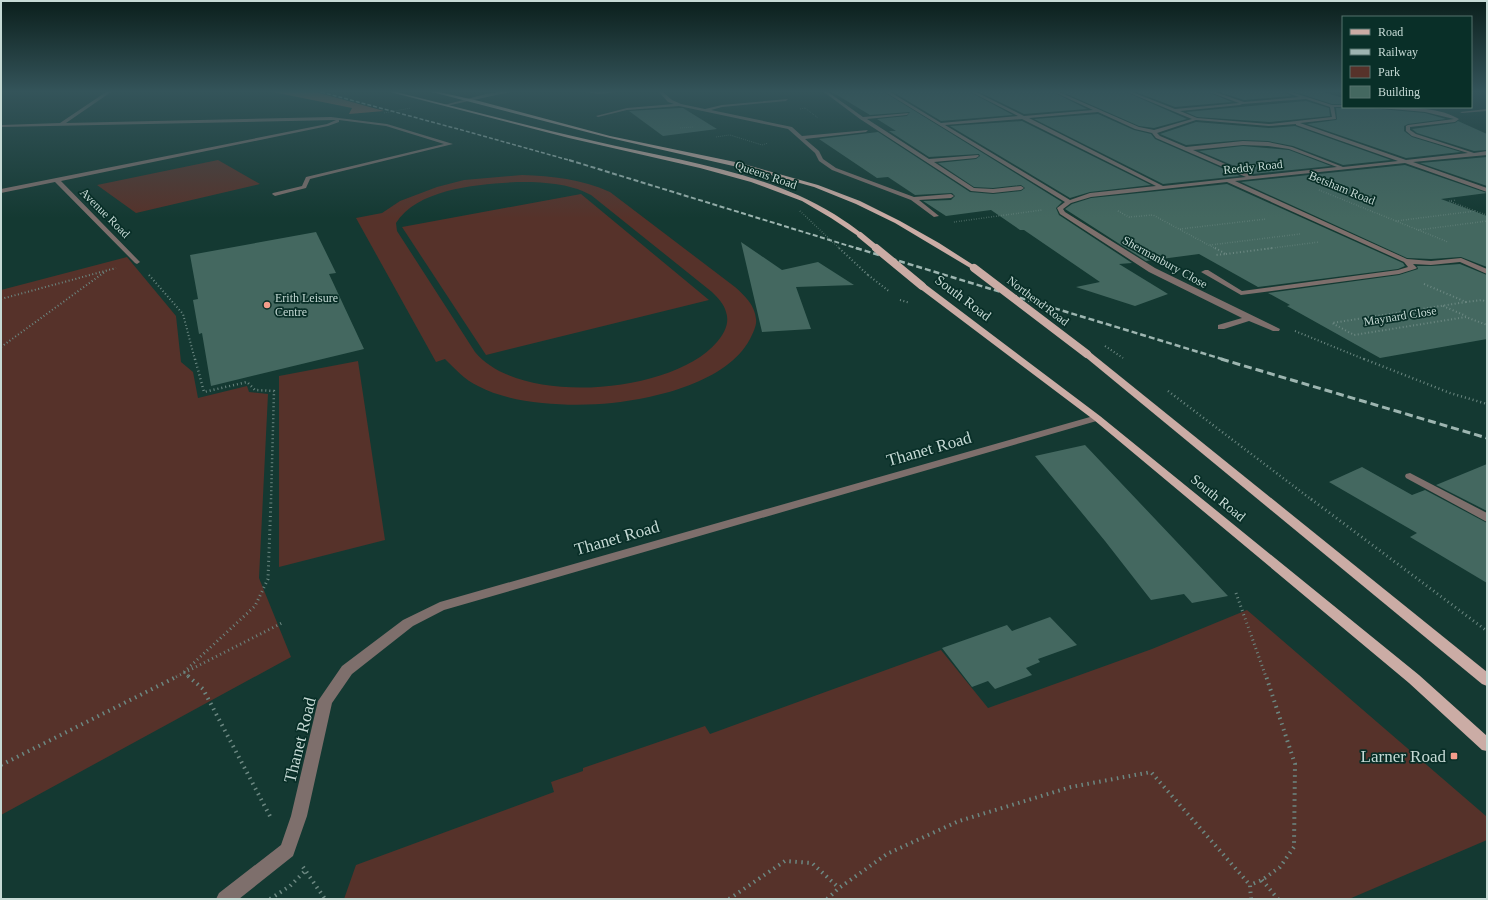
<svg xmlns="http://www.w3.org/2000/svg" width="1488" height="900" font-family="'Times New Roman',serif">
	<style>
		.green { fill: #56322a; fill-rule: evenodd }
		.forest { fill: #99584a }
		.building { fill: #446860 }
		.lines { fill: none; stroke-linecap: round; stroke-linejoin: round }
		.path-far5 { stroke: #6c8882; stroke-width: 1; stroke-dasharray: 0.5 1.5; stroke-linecap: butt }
		.path-far4 { stroke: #6c8882; stroke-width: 1.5; stroke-dasharray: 0.5 2; stroke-linecap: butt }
		.path-far3 { stroke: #6c8882; stroke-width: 2; stroke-dasharray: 1 2.5; stroke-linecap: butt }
		.path-far2 { stroke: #6c8882; stroke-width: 2.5; stroke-dasharray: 1 3; stroke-linecap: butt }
		.path-far1 { stroke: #6c8882; stroke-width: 3; stroke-dasharray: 1 3.5; stroke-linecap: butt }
		.path { stroke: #6c8882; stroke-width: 4; stroke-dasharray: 1.5 4.5; stroke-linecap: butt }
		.minor { fill: #7e6f6c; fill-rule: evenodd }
		.major { fill: #cbaca5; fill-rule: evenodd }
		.rail-far3 { stroke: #9db5b0; stroke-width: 1.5; stroke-dasharray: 4 2; stroke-linecap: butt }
		.rail-far2 { stroke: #9db5b0; stroke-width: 2; stroke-dasharray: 5 2.5; stroke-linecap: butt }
		.rail-far1 { stroke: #9db5b0; stroke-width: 2.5; stroke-dasharray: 6 3; stroke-linecap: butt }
		.rail { stroke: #9db5b0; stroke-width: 3; stroke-dasharray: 8 4; stroke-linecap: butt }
		.path-bridge-far2 { stroke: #6c8882; stroke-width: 1; stroke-dasharray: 0.5 1.5; stroke-linecap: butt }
		.path-bridge-far1 { stroke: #6c8882; stroke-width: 1.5; stroke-dasharray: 0.5 2; stroke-linecap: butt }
		.path-bridge { stroke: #6c8882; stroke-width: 2; stroke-dasharray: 1 2.5; stroke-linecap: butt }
		.major-bridge-far1 { stroke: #cbaca5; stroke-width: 6 }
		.major-bridge { stroke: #cbaca5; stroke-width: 8 }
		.poi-dot { fill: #f49d8b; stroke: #092f28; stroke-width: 1.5 }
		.labels { text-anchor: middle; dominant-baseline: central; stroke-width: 3.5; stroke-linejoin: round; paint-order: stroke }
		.far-street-label { font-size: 12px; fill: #c6dad5; stroke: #092f28 }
		.far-poi-label { font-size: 12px; fill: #c6dad5; stroke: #092f28; text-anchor: start }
		.street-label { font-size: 14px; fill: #c6dad5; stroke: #092f28 }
		.near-street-label { font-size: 17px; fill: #c6dad5; stroke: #092f28 }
		.near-poi-label { font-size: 17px; fill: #c6dad5; stroke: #092f28; text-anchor: end }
	</style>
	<rect width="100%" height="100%" fill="#143932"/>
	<g class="green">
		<path d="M218 160 260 184 136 213 97 185Z"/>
		<path d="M522 175C553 176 581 179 610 192L735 287C744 295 755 305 756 319 757 325 753 333 750 339 727 382 657 398 612 403 573 407 513 405 478 386 465 380 455 369 445 359L436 362 356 218 382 213 400 201 437 187 464 180ZM517 182C542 182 569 183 591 195L712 292C718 298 724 304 726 312 730 323 724 334 717 342 673 394 520 407 475 352L397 231 396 223C418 188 479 184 517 182Z"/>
		<path d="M581 194 709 300 486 355 402 227Z"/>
		<path d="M127 257 176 316 181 362 193 372 198 398 247 386 249 392 268 394 259 578 291 657 1 815V290Z"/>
		<path d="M358 361 385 540 279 567V376Z"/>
		<path d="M1247 610 1486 816 1487 840 1349 899H344L356 865 554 792 551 782 583 771V768L705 726 710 734 941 650 988 708 1152 649Z"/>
	</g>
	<path class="forest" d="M273 92H316L384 111 349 114 352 108Z"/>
	<g class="building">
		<path d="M832 92H884L1062 202 1056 208 1059 215 1132 263 1119 264 1168 294 1135 306 1076 287 1100 282 1024 230H1020L991 210 946 216 923 201 951 200 955 196 952 193 915 195 888 177 877 178 819 139 878 132 970 192 993 194 1021 191 1025 188 1021 185 993 188 974 187 938 163 976 159 980 156 979 154 929 157 889 131H896L877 119 907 116 910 112 870 115Z"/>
		<path d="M893 92H970L1013 115 941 121Z"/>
		<path d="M979 92H1053L1087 109 1024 114Z"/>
		<path d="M1062 92H1126L1187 119 1154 128 1139 126Z"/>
		<path d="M1136 92H1208L1232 102 1175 107Z"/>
		<path d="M1219 92H1284L1292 96 1244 100Z"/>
		<path d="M1295 92H1324L1343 98V104H1332Z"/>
		<path d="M1306 101 1329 108 1330 116 1269 122 1197 117 1186 112Z"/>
		<path d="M1345 107H1368L1369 108 1425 113 1446 119 1408 124 1404 126V131L1412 137 1461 152 1406 158 1307 124 1336 120 1337 119 1336 108H1344Z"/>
		<path d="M679 108H683L717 129 663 136 629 111Z"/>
		<path d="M1098 114 1134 130 1151 134 1155 139 1240 176 1163 184 1034 119Z"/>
		<path d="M1022 121 1151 185 1090 192 1070 198 950 126Z"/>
		<path d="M1458 121 1487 134V150L1474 151 1417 133 1412 129 1455 123Z"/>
		<path d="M1196 122 1269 128 1295 126 1391 160 1343 165 1293 146 1268 141 1243 140 1186 145 1160 134Z"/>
		<path d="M1243 146 1289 150 1331 166 1253 174 1199 151Z"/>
		<path d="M1487 157V186L1420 163Z"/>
		<path d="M1405 165 1487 193 1441 199 1487 216V267L1461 257 1431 259 1407 258 1241 182Z"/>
		<path d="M1227 184 1403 263 1405 266 1398 269 1258 287 1199 254 1146 261 1065 209 1072 204 1091 198Z"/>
		<path d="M316 232 336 273 329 274 364 349 211 386 202 333 199 334 193 300 198 299 190 255Z"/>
		<path d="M741 242 782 270 818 262 854 285 796 287 811 329 762 332Z"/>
		<path d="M1460 264 1487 275V339L1380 358 1287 306 1290 305 1268 293 1399 275 1418 269 1417 266H1431Z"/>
		<path d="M1085 445 1228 596 1192 603 1184 594 1151 600 1105 541 1035 456Z"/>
		<path d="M1487 464V511L1436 485Z"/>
		<path d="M1362 467 1412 495 1425 490 1487 523V583L1410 537 1417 533 1329 482Z"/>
		<path d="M1050 617 1077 645 1038 659 1040 662 1026 668 1032 675 995 689 988 681 972 687 942 648 1007 625 1012 631Z"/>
	</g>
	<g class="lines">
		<g class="path-far5">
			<path d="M800 109 805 108 818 118"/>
			<path d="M680 128 694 127"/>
			<path d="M730 135 762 145 768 143"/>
			<path d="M716 137 729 135"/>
		</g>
		<g class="path-far4">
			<path d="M1319 190 1448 242"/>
			<path d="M1118 211 1129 217 1153 215 1216 249"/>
			<path d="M1475 211 1487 215"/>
			<path d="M1396 221 1475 211 1449 201 1456 200"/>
			<path d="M954 222 1042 210"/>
			<path d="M1180 229 1266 219"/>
			<path d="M1418 230 1487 221"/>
			<path d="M1210 245 1300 234"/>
			<path d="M1265 249 1319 242"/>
		</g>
		<g class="path-far3">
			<path d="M1215 248 1226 254 1216 255"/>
			<path d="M1226 254 1273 248"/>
			<path d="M149 275 183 314 195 360"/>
			<path d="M868 275 890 292"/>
			<path d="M1424 284 1466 302 1482 300 1487 302"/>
			<path d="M1 299 116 268"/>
			<path d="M900 300 910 303"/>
			<path d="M1466 302 1332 323 1354 335 1466 317 1487 325"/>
			<path d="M1443 306 1466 316"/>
			<path d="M1295 331 1366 360"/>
			<path d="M1 347 106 271"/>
		</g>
		<g class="path-far2">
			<path d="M195 359 204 392 247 382 255 390 274 391 271 500"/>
			<path d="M1364 359 1450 393 1487 404"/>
			<path d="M1168 391 1312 500"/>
		</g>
		<g class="path-far1">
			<path d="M1311 499 1487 631"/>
			<path d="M1236 593 1266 677"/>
			<path d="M184 672 255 606 268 579 271 499"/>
			<path d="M184 672 189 677"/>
			<path d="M176 677 284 622"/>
		</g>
		<g class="path">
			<path d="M188 676 203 689 272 820"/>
			<path d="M1 765 178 676"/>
			<path d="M303 867 325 899"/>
			<path d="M1262 880 1278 899"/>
			<path d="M270 899 290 886 306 870"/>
			<path d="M729 899 785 861 812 863 839 888"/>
			<path d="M827 899 839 888 887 854 959 821 1071 787 1151 772 1250 885"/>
			<path d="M1251 899 1250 885 1262 880 1280 867 1294 847 1295 764 1266 676"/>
		</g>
		<g class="minor">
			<path d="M106 92H111L66 123 331 117 387 124 453 144 310 179 306 188 275 196 272 194 273 193 302 186 306 177 444 144 386 126 339 120V122L328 126 61 181 139 261 140 262 137 264 135 263 55 182 1 193V189L327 124 336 120 1 127V125L60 123Z"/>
			<path d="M500 92H510L446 106 444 105 486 94Z"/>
			<path d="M586 92H615L599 94Z"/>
			<path d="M659 92H663L672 100 681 104 705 109 722 105 788 99 786 101 722 107 711 110 792 127 802 136 868 130 866 132 805 139 819 151 823 159 836 168 914 197 951 194 954 196 951 198 919 200 939 216 934 217 911 200 832 170 819 161 815 153 788 129 679 106 627 110 598 117 596 116 627 108 674 104 668 102Z"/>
			<path d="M824 92H828L863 117 909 113 907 115 867 119 929 159 978 155 979 156 976 158 934 162 974 188 993 189 1021 186 1024 188 1021 190 993 193 971 191 860 119Z"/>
			<path d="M885 92H890L941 123 1018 116 971 92H976L1024 116 1093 110 1054 92H1059L1139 127 1154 130 1192 119 1127 92H1132L1175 109 1239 103 1209 92H1215L1244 102 1299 97 1285 92H1291L1332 105H1343L1344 107H1334L1336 119 1300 123 1406 160 1468 153 1412 136 1406 131V126L1408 125 1454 119 1425 112 1369 107C1394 107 1437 105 1459 119L1455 122 1410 127V130L1416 134 1474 153 1487 151V155L1413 162 1487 188V192L1405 163 1235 181 1407 259 1431 261 1461 258 1487 269V274L1460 262 1431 265 1413 264 1417 268 1415 269 1399 274 1241 295 1201 272 1205 270H1208L1242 291 1398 270 1408 267 1404 262 1227 182 1091 197 1071 203 1063 209 1065 212 1155 268 1280 329 1279 331H1273L1249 321 1224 329H1218V325L1242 318 1149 272 1060 214 1057 208 1065 202ZM1306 99 1330 107 1332 117 1269 124 1197 118 1180 111 1240 105 1242 104ZM1098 112 1135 129 1152 133 1156 138 1246 177 1163 186 1029 118ZM1022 119 1156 186 1090 193 1070 200 945 125ZM1196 120 1269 126 1296 124V125L1398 161 1343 167 1292 147 1268 142 1243 141 1186 147 1160 136 1157 133ZM1243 145 1268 146 1289 149 1337 167 1253 176 1193 150Z"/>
			<path d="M1487 109V111L1462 113 1460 112Z"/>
			<path d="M1097 415 1102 418 1100 420 444 610 413 626 352 674 332 703 307 816 293 856 239 899H216L219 893 281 845 291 816 318 701 342 666 403 620 440 602Z"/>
			<path d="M1410 473 1487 513V522L1406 478 1405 476 1406 474Z"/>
		</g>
		<g class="major">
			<path d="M390 92H396C462 108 528 126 594 141 674 160 762 170 834 214 843 220 855 227 863 235L858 236 831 218 802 201 751 182 700 168 569 138Z"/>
			<path d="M432 92H439L479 101 610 136 740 163 818 185 860 201 900 221 939 243 978 268 976 269H972L895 223 856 204 814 187 764 173 610 138Z"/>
			<path d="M919 284H925L1100 416 1419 675 1487 736V751L1482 750 1409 683 1094 420 919 288Z"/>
			<path d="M1087 351 1090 352 1487 672V686L1482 684 1084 356 1083 354Z"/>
		</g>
		<path class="rail-far3" d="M321 92 469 132 572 161"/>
		<path class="rail-far2" d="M569 160 859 249"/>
		<path class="rail-far1" d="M856 248 1225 360"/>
		<path class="rail" d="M1221 359 1487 438"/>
		<path class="path-bridge-far2" d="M384 113 411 108"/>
		<path class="path-bridge-far1" d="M800 211 840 249"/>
		<g class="path-bridge">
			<path d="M839 248 868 275"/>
			<path d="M1105 346 1123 358"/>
		</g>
		<path class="major-bridge-far1" d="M860 235 877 249"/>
		<g class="major-bridge">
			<path d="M876 248 922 286"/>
			<path d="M974 268 1087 354"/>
		</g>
	</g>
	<linearGradient id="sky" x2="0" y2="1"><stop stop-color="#0b1f1c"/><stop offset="0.42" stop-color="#34545a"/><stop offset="1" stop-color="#34545a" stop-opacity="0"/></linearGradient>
	<rect width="1488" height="218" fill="url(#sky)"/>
	<g class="poi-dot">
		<circle cx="267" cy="305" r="4"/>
		<rect x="1450" y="752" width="8" height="8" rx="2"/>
	</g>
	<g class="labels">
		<g class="far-street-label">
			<text transform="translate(1253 167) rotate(-6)">Reddy Road</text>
			<text transform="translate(766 175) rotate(19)">Queens Road</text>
			<text transform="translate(1342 188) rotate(22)">Betsham Road</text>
			<text transform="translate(105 213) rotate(45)">Avenue Road</text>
			<text transform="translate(1165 262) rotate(29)">Shermanbury Close</text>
			<text transform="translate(1038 301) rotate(37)">Northend Road</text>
			<text transform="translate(1400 316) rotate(-9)">Maynard Close</text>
		</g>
		<g class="far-poi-label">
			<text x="275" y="298">Erith Leisure<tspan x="275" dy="14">Centre</tspan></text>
		</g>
		<g class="street-label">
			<text transform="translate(963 298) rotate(37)">South Road</text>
			<text transform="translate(1218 498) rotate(39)">South Road</text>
		</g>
		<g class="near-street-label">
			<text transform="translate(929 449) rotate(-16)">Thanet Road</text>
			<text transform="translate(617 538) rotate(-16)">Thanet Road</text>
			<text transform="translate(300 740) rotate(-76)">Thanet Road</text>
		</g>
		<g class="near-poi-label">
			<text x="1446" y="756">Larner Road</text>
		</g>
	</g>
	<rect width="1488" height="900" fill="none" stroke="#c6dad5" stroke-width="4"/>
	<rect x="1342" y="16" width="130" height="92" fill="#092f28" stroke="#55736d"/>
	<rect x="1350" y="29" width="20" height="6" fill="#cbaca5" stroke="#55736d"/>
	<text x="1378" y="36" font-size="12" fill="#c6dad5">Road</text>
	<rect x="1350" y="49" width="20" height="6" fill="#9db5b0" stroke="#55736d"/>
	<text x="1378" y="56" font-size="12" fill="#c6dad5">Railway</text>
	<rect x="1350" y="66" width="20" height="12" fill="#56322a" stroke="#55736d"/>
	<text x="1378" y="76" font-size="12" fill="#c6dad5">Park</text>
	<rect x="1350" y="86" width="20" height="12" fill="#446860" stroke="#55736d"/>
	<text x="1378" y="96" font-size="12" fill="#c6dad5">Building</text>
</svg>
